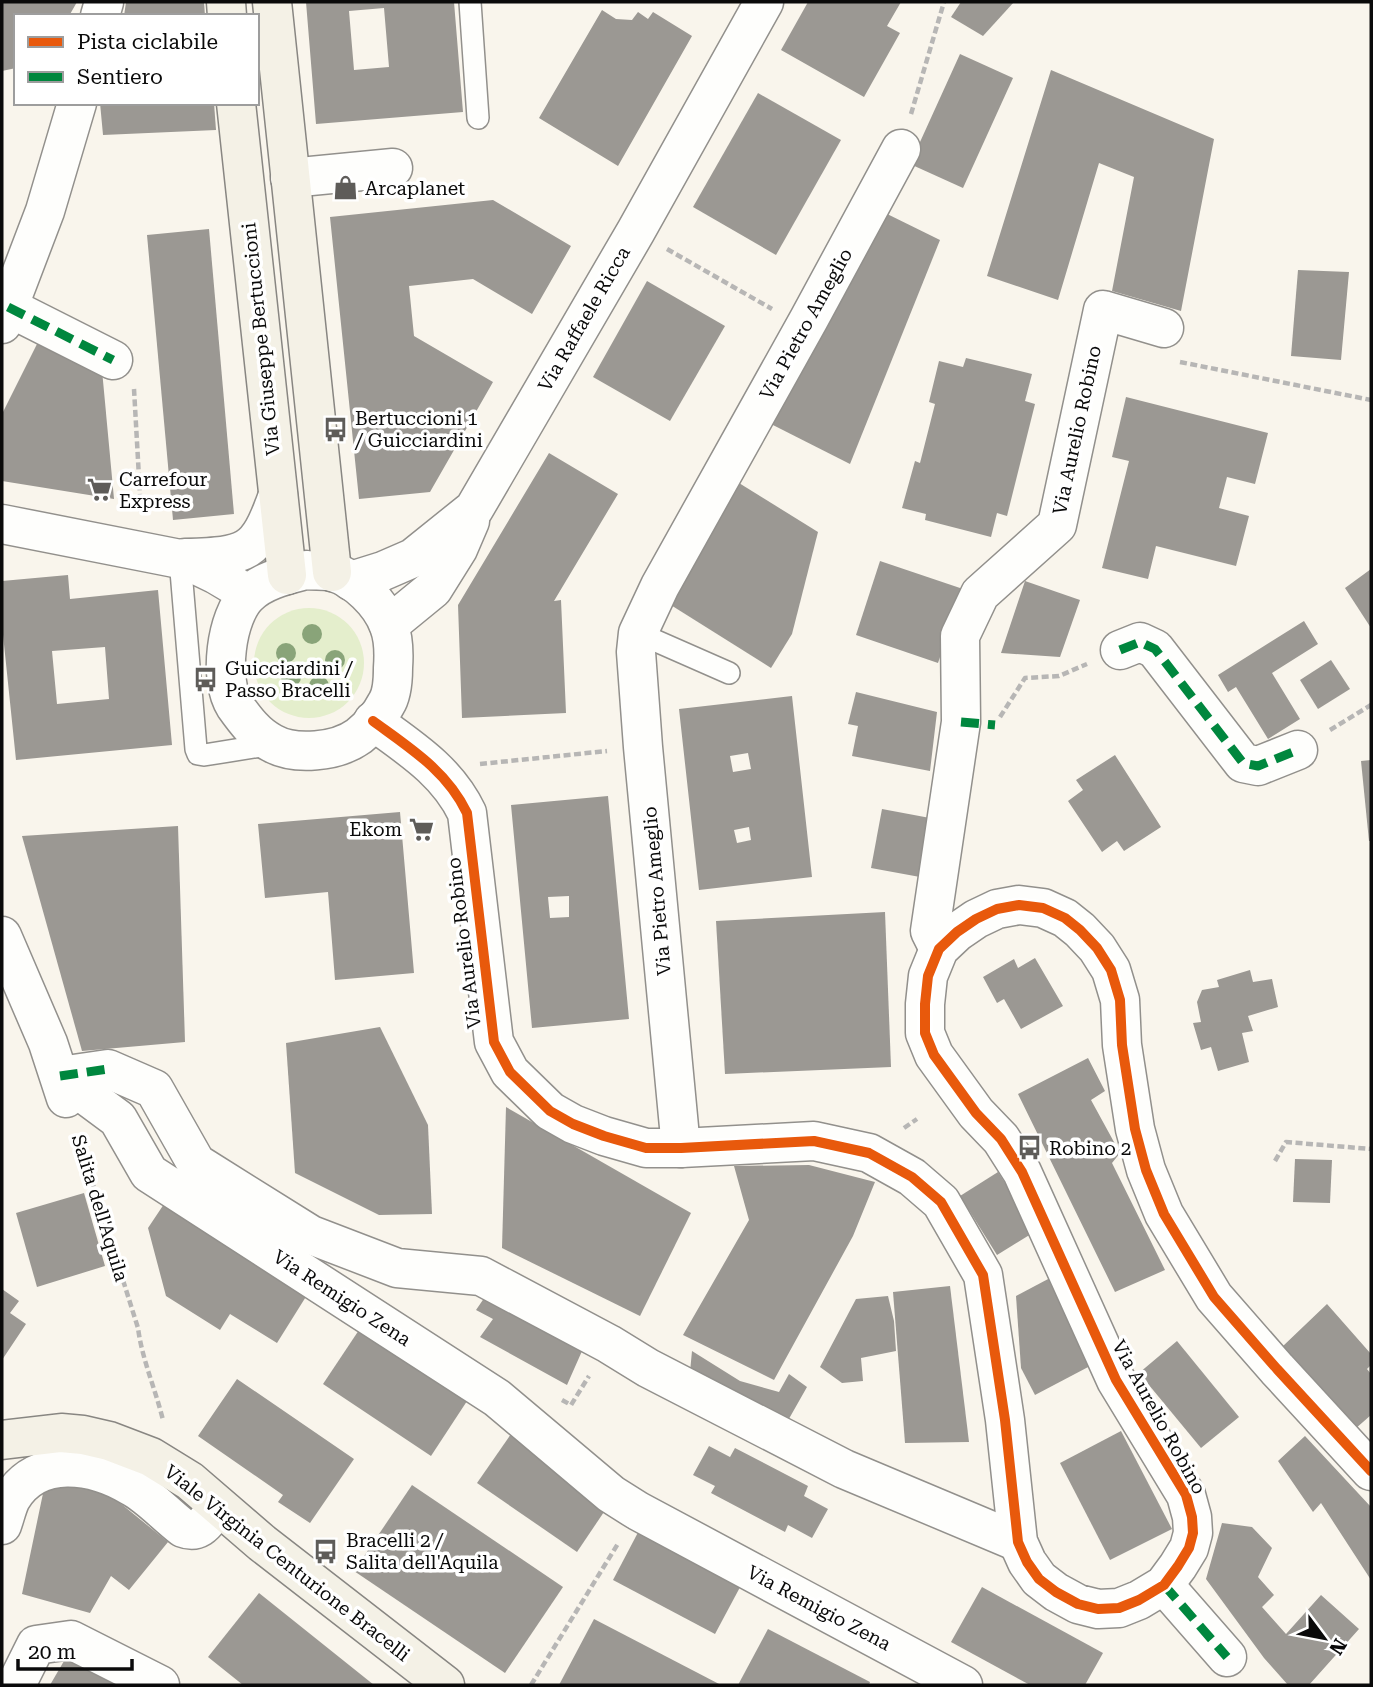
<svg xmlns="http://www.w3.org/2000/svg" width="1373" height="1687" font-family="'Roboto Serif',serif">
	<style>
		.green { fill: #e4eecc }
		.building { fill: #9b9893; fill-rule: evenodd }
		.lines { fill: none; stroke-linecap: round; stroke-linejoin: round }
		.lane-casing { stroke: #92908c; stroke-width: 24 }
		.street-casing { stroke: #92908c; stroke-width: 41 }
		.secondary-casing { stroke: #888682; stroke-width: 41 }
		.path { stroke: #b7b6b5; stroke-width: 4.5; stroke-dasharray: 7 3.5; stroke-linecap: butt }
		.lane { stroke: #fefefc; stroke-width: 21 }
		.street { stroke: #fefefc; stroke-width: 38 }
		.secondary { stroke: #f4f1e6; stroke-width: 38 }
		.quiet { stroke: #00873e; stroke-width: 9; stroke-dasharray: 18 9; stroke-linecap: butt }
		.cycleway-casing { stroke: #fff; stroke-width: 15 }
		.cycleway { stroke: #e8590c; stroke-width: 10 }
		.tree { fill: #89a479 }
		.labels { text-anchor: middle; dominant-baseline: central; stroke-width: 7; stroke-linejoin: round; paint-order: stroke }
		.poi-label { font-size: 19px; fill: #0a0a0a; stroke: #fff; text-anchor: start }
		.street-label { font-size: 19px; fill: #0a0a0a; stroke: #fff }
	</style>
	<rect width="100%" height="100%" fill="#f9f5ec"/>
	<circle class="green" cx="309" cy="663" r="55"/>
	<g class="building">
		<path d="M2 2H77L69 16H16V68L2 71Z"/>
		<path d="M126 2H204L205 16H124Z"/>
		<path d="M306 2H454L463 112 316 124ZM384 8 389 67 354 70 349 11Z"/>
		<path d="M808 2H901L887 26 900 33 864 97 781 50Z"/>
		<path d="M961 2H1014L983 36 951 17Z"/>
		<path d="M602 10 616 19 632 20 638 12 648 19 653 12 692 36 618 166 539 118Z"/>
		<path d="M960 54 1013 78 963 188 910 164Z"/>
		<path d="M1051 70 1214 139 1181 311 1112 291 1134 177 1099 163 1058 300 987 276Z"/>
		<path d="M758 93 841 140 776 255 693 207Z"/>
		<path d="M100 103H214L216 130 103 135Z"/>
		<path d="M493 200 571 246 532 314 473 279 409 286 414 336 493 382 430 492 359 499 330 217Z"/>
		<path d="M877 209 940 240 850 464 767 422Z"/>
		<path d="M209 229 234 514 173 520 147 235Z"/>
		<path d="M1298 270 1349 272 1341 360 1291 356Z"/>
		<path d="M647 281 725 326 670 421 593 377Z"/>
		<path d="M41 336 102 370 114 499 2 481V414Z"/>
		<path d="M966 358 1032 374 1025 401 1035 404 1007 516 997 513 991 537 925 520 926 514 902 508 915 461 920 463 935 404 929 402 939 361 963 367Z"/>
		<path d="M1126 397 1268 433 1255 484 1227 477 1219 508 1249 516 1236 566 1156 546 1148 579 1102 568 1129 461 1112 457Z"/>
		<path d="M549 453 618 494 554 601 561 600 566 713 462 718 458 605Z"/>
		<path d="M739 483 818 532 792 634 771 668 666 602Z"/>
		<path d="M880 561 963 589 938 663 856 635Z"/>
		<path d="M1371 569V628L1345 588Z"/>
		<path d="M68 575 70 599 158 590 172 745 16 760 2 625V581ZM105 647 109 699 57 704 52 651Z"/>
		<path d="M1025 581 1080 600 1060 657 1001 653Z"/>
		<path d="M1304 621 1318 644 1272 673 1300 719 1268 739 1236 687 1228 692 1218 675Z"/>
		<path d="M1331 660 1350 689 1318 709 1300 680Z"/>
		<path d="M856 692 937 712 930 771 852 756 858 726 848 724Z"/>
		<path d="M792 696 812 877 699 890 679 709ZM748 753 751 769 733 772 730 756ZM749 827 751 840 737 843 734 830Z"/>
		<path d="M1115 755 1161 827 1124 851 1117 841 1102 852 1068 801 1083 790 1076 780Z"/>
		<path d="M1371 760V841H1369L1361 761Z"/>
		<path d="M608 796 629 1019 532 1028 511 805ZM569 896V917L550 918 548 897Z"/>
		<path d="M882 809 930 818 920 877 871 868Z"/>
		<path d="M400 812 414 973 335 980 328 892 265 898 258 824Z"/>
		<path d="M178 826 185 1042 82 1051 22 836Z"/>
		<path d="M885 912 891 1067 725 1074 716 921Z"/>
		<path d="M1035 958 1063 1006 1021 1029 1004 999 997 1003 983 977 1014 959 1018 968Z"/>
		<path d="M1250 970 1253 982 1272 979 1278 1007 1248 1016 1253 1031 1242 1033 1249 1062 1218 1071 1211 1047 1201 1050 1193 1023 1201 1022 1197 1002 1202 990 1219 987 1217 980Z"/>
		<path d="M380 1027 428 1125 432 1214 379 1215 295 1173 286 1043Z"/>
		<path d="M1088 1058 1105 1091 1091 1100 1120 1153 1112 1163 1165 1270 1115 1292 1018 1094Z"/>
		<path d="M506 1107 691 1213 640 1316 502 1248Z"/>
		<path d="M1295 1159 1332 1160 1330 1203 1293 1202Z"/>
		<path d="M809 1165 875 1182 853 1236 774 1380 683 1335 749 1220 734 1166Z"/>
		<path d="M998 1172 1036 1231 997 1255 960 1196Z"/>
		<path d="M84 1193 105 1266 37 1287 16 1213Z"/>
		<path d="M170 1195 312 1287 277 1343 230 1314 220 1330 166 1296 148 1228Z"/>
		<path d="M1050 1278 1092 1365 1035 1395 1021 1368 1016 1296Z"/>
		<path d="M950 1286 969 1442 905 1443 893 1292Z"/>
		<path d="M491 1288 586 1342 567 1385 480 1337 493 1319 476 1310Z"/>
		<path d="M2 1289 19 1301 10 1313 26 1324 2 1360Z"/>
		<path d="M888 1296 894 1321 896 1351 861 1358 863 1381 842 1383 820 1367 856 1299Z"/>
		<path d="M1327 1304 1371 1354V1365L1367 1369 1371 1374V1415L1355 1429 1282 1347Z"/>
		<path d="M361 1327 469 1398 431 1456 323 1384Z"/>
		<path d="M1177 1341 1239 1417 1201 1448 1139 1373Z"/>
		<path d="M692 1351 740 1381 779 1392 789 1374 807 1387 786 1424 690 1372Z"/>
		<path d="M237 1379 354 1459 310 1523 278 1502 283 1495 198 1436Z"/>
		<path d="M1121 1431 1172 1529 1110 1560 1060 1463Z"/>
		<path d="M511 1434 610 1503 577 1552 477 1483Z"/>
		<path d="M1305 1436 1371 1507V1580L1321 1503 1313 1512 1278 1461Z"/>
		<path d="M709 1446 730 1457 735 1448 808 1486 804 1496 828 1509 812 1538 788 1525 785 1532 711 1493 715 1486 693 1475Z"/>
		<path d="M46 1479 109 1494 168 1542 129 1590 111 1576 90 1613 22 1594Z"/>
		<path d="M412 1485 563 1587 505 1673 354 1571Z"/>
		<path d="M644 1521 746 1576 715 1634 613 1580Z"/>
		<path d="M1222 1523 1252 1527 1272 1548 1258 1577 1274 1595 1262 1607 1286 1634 1321 1595 1359 1629 1309 1685H1288L1264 1658 1206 1579Z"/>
		<path d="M982 1587 1103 1653 1085 1685H1030L951 1642Z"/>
		<path d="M259 1593 374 1685H243L208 1657Z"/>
		<path d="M594 1619 721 1685H559Z"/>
		<path d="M768 1629 870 1682 869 1685H738Z"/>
		<path d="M83 1657 132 1685H50L64 1661Z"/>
	</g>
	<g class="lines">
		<defs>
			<g id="lane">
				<path d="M470 2 478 118"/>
				<path d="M180 559 196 749 198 754 204 755 273 744"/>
				<path d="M638 633 729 673"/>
			</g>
			<g id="street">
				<path d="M100 16 104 2"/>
				<path d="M290 178 393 168"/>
				<path d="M8 307 113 360"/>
				<path d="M2 324 45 211 77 103"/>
				<path d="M2 524 180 559C206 568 226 578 247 595"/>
				<path d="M185 558C247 556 257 555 278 495"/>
				<path d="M306 570C315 571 325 570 333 572 356 579 381 603 389 626 394 639 394 654 393 668 393 679 392 695 386 704 380 716 369 728 359 736 337 752 295 756 272 743 256 735 245 720 235 706 218 680 226 616 248 595 263 580 287 575 306 570Z"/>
				<path d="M351 581 383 571 413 558 474 509 636 231 764 2"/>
				<path d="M389 625 433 589 458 549 470 521"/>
				<path d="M1120 650 1140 642 1155 649 1243 763 1258 766 1298 750"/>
				<path d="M373 721C410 748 447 771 467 813L494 1042 510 1072 550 1111 573 1124 604 1136 646 1148H681L814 1141 869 1153 912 1177 941 1202 983 1275 1005 1420 1018 1542 1027 1562 1039 1579 1056 1592 1078 1604 1098 1609 1119 1608 1139 1600 1164 1585 1178 1566 1189 1548 1193 1533 1192 1517 1186 1495 1116 1380 1022 1172 1001 1139 976 1113 934 1055 925 1033V1004L928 976 939 949 957 932 976 919 997 909 1019 905 1043 908 1065 918 1080 930 1097 948 1111 970 1120 1000 1122 1045 1135 1129 1146 1170 1164 1214 1214 1297 1277 1369 1371 1471"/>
				<path d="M2 936 48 1043 66 1098"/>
				<path d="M939 949 930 931 961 722 960 636 980 594 1057 525 1103 310 1164 328"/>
				<path d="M60 1076 118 1119 149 1173 497 1398 611 1494 638 1511 963 1685"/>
				<path d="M60 1076 108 1069 154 1089 196 1163 311 1235 397 1268 481 1276 609 1344 648 1368 844 1469 1018 1542"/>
				<path d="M681 1148 643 747 636 652 638 633 660 586 809 319 901 149"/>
				<path d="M2 1525C5 1517 7 1507 11 1499 37 1454 94 1464 132 1487 150 1497 166 1515 183 1528 201 1535 207 1520 218 1507"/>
				<path d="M1164 1585 1227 1657"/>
				<path d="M16 1685 36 1645 71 1640 160 1685"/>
			</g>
			<g id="secondary">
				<path d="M226 2 227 16"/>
				<path d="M272 2 332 572"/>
				<path d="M236 103 287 575"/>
				<path d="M2 1440 61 1433 83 1435 109 1441 151 1457 190 1481 262 1543 445 1685"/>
			</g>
		</defs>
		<use href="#lane" class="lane-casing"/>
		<use href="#street" class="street-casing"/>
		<use href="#secondary" class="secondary-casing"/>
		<g class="path">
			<path d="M911 114 944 2"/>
			<path d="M667 249 772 309"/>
			<path d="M1180 362 1371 400"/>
			<path d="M134 389 141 513"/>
			<path d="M1000 717 1025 678 1059 676 1087 664"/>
			<path d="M1330 730 1371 705"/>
			<path d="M480 764 607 751"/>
			<path d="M904 1128 917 1119"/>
			<path d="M79 1140 138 1328C142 1359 155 1388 163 1420"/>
			<path d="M1275 1161 1286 1142 1371 1149"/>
			<path d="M562 1400 571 1405 589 1376"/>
			<path d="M531 1685 619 1542"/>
		</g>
		<use href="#lane" class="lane"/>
		<use href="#street" class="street"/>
		<use href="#secondary" class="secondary"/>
		<g class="quiet">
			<path d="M8 307 113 360"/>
			<path d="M1120 650 1140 642 1155 649 1243 763 1258 766 1298 750"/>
			<path d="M961 722 995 725"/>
			<path d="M60 1076 108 1069"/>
			<path d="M1164 1585 1227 1657"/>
		</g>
		<defs>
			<path id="cycleway" d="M373 721C410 748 447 771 467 813L494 1042 510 1072 550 1111 573 1124 604 1136 646 1148H681L814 1141 869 1153 912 1177 941 1202 983 1275 1005 1420 1018 1542 1027 1562 1039 1579 1056 1592 1078 1604 1098 1609 1119 1608 1139 1600 1164 1585 1178 1566 1189 1548 1193 1533 1192 1517 1186 1495 1116 1380 1022 1172 1001 1139 976 1113 934 1055 925 1033V1004L928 976 939 949 957 932 976 919 997 909 1019 905 1043 908 1065 918 1080 930 1097 948 1111 970 1120 1000 1122 1045 1135 1129 1146 1170 1164 1214 1214 1297 1277 1369 1371 1471"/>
		</defs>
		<use href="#cycleway" class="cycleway-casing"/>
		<use href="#cycleway" class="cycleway"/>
	</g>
	<g class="tree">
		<circle cx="312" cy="634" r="10"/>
		<circle cx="286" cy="653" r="10"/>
		<circle cx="335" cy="660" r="10"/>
		<circle cx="291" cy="677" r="10"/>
		<circle cx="319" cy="686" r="10"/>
	</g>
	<defs>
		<symbol id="shop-bare" viewBox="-9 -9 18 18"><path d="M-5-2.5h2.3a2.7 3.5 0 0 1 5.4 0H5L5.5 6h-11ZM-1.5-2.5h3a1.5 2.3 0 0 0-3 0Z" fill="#5e5c59" stroke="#fff" stroke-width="2.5" paint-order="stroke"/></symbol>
		<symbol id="bus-bare" viewBox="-9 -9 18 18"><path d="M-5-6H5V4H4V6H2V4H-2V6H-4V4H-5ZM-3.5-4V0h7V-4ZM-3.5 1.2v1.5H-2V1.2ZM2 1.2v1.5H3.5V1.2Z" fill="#5e5c59" stroke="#fff" stroke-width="2.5" paint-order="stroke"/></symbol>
		<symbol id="supermarket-bare" viewBox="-9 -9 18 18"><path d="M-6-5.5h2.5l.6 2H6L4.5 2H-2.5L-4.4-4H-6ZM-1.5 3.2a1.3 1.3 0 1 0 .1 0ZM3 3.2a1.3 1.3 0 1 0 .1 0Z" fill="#5e5c59" stroke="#fff" stroke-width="2.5" paint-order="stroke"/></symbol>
	</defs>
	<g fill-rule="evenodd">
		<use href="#shop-bare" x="328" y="170" width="35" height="35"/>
		<use href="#bus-bare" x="318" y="412" width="35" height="35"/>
		<use href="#supermarket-bare" x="82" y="472" width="35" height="35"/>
		<use href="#bus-bare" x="188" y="662" width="35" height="35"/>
		<use href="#supermarket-bare" x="404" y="812" width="35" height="35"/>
		<use href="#bus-bare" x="1012" y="1130" width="35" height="35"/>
		<use href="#bus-bare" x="308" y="1534" width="35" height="35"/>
	</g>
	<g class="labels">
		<g class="poi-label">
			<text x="365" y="188">Arcaplanet</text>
			<text x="355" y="418">Bertuccioni 1<tspan x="355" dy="22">/ Guicciardini</tspan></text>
			<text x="119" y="479">Carrefour<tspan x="119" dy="22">Express</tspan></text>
			<text x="225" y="668">Guicciardini /<tspan x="225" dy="22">Passo Bracelli</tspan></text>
			<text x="402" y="829" text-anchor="end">Ekom</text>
			<text x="1049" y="1148">Robino 2</text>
			<text x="346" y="1540">Bracelli 2 /<tspan x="346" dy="22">Salita dell'Aquila</tspan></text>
		</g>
		<g class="street-label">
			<text transform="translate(584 319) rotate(-60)">Via Raffaele Ricca</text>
			<text transform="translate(806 324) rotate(-61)">Via Pietro Ameglio</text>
			<text transform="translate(261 339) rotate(-96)">Via Giuseppe Bertuccioni</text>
			<text transform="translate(1077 430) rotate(-78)">Via Aurelio Robino</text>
			<text transform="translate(657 891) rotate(-95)">Via Pietro Ameglio</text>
			<text transform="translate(464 943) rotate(-97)">Via Aurelio Robino</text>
			<text transform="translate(100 1208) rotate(73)">Salita dell'Aquila</text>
			<text transform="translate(342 1298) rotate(33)">Via Remigio Zena</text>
			<text transform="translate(1159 1417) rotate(61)">Via Aurelio Robino</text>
			<text transform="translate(287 1563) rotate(38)">Viale Virginia Centurione Bracelli</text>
			<text transform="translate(819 1608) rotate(28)">Via Remigio Zena</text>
		</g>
	</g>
	<rect width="1373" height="1687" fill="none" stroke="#0a0a0a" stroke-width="7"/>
	<rect x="14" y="14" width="245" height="91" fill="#ffffff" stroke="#9d9d9d" stroke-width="2"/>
	<rect x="28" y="37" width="35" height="10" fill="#e8590c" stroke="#9d9d9d" stroke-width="2"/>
	<text x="77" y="49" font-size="21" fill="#0a0a0a">Pista ciclabile</text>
	<rect x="28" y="72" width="35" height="10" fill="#00873e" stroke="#9d9d9d" stroke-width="2"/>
	<text x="77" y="84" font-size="21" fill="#0a0a0a">Sentiero</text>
	<g transform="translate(1324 1638) rotate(122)" stroke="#ffffff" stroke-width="5" paint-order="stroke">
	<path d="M0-5L12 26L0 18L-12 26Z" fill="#0a0a0a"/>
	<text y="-10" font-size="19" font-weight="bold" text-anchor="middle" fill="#0a0a0a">N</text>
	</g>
	<path d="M18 1659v10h114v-10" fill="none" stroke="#0a0a0a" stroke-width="3.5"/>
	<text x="28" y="1659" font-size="21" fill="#0a0a0a" stroke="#ffffff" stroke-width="5" paint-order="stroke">20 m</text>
</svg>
